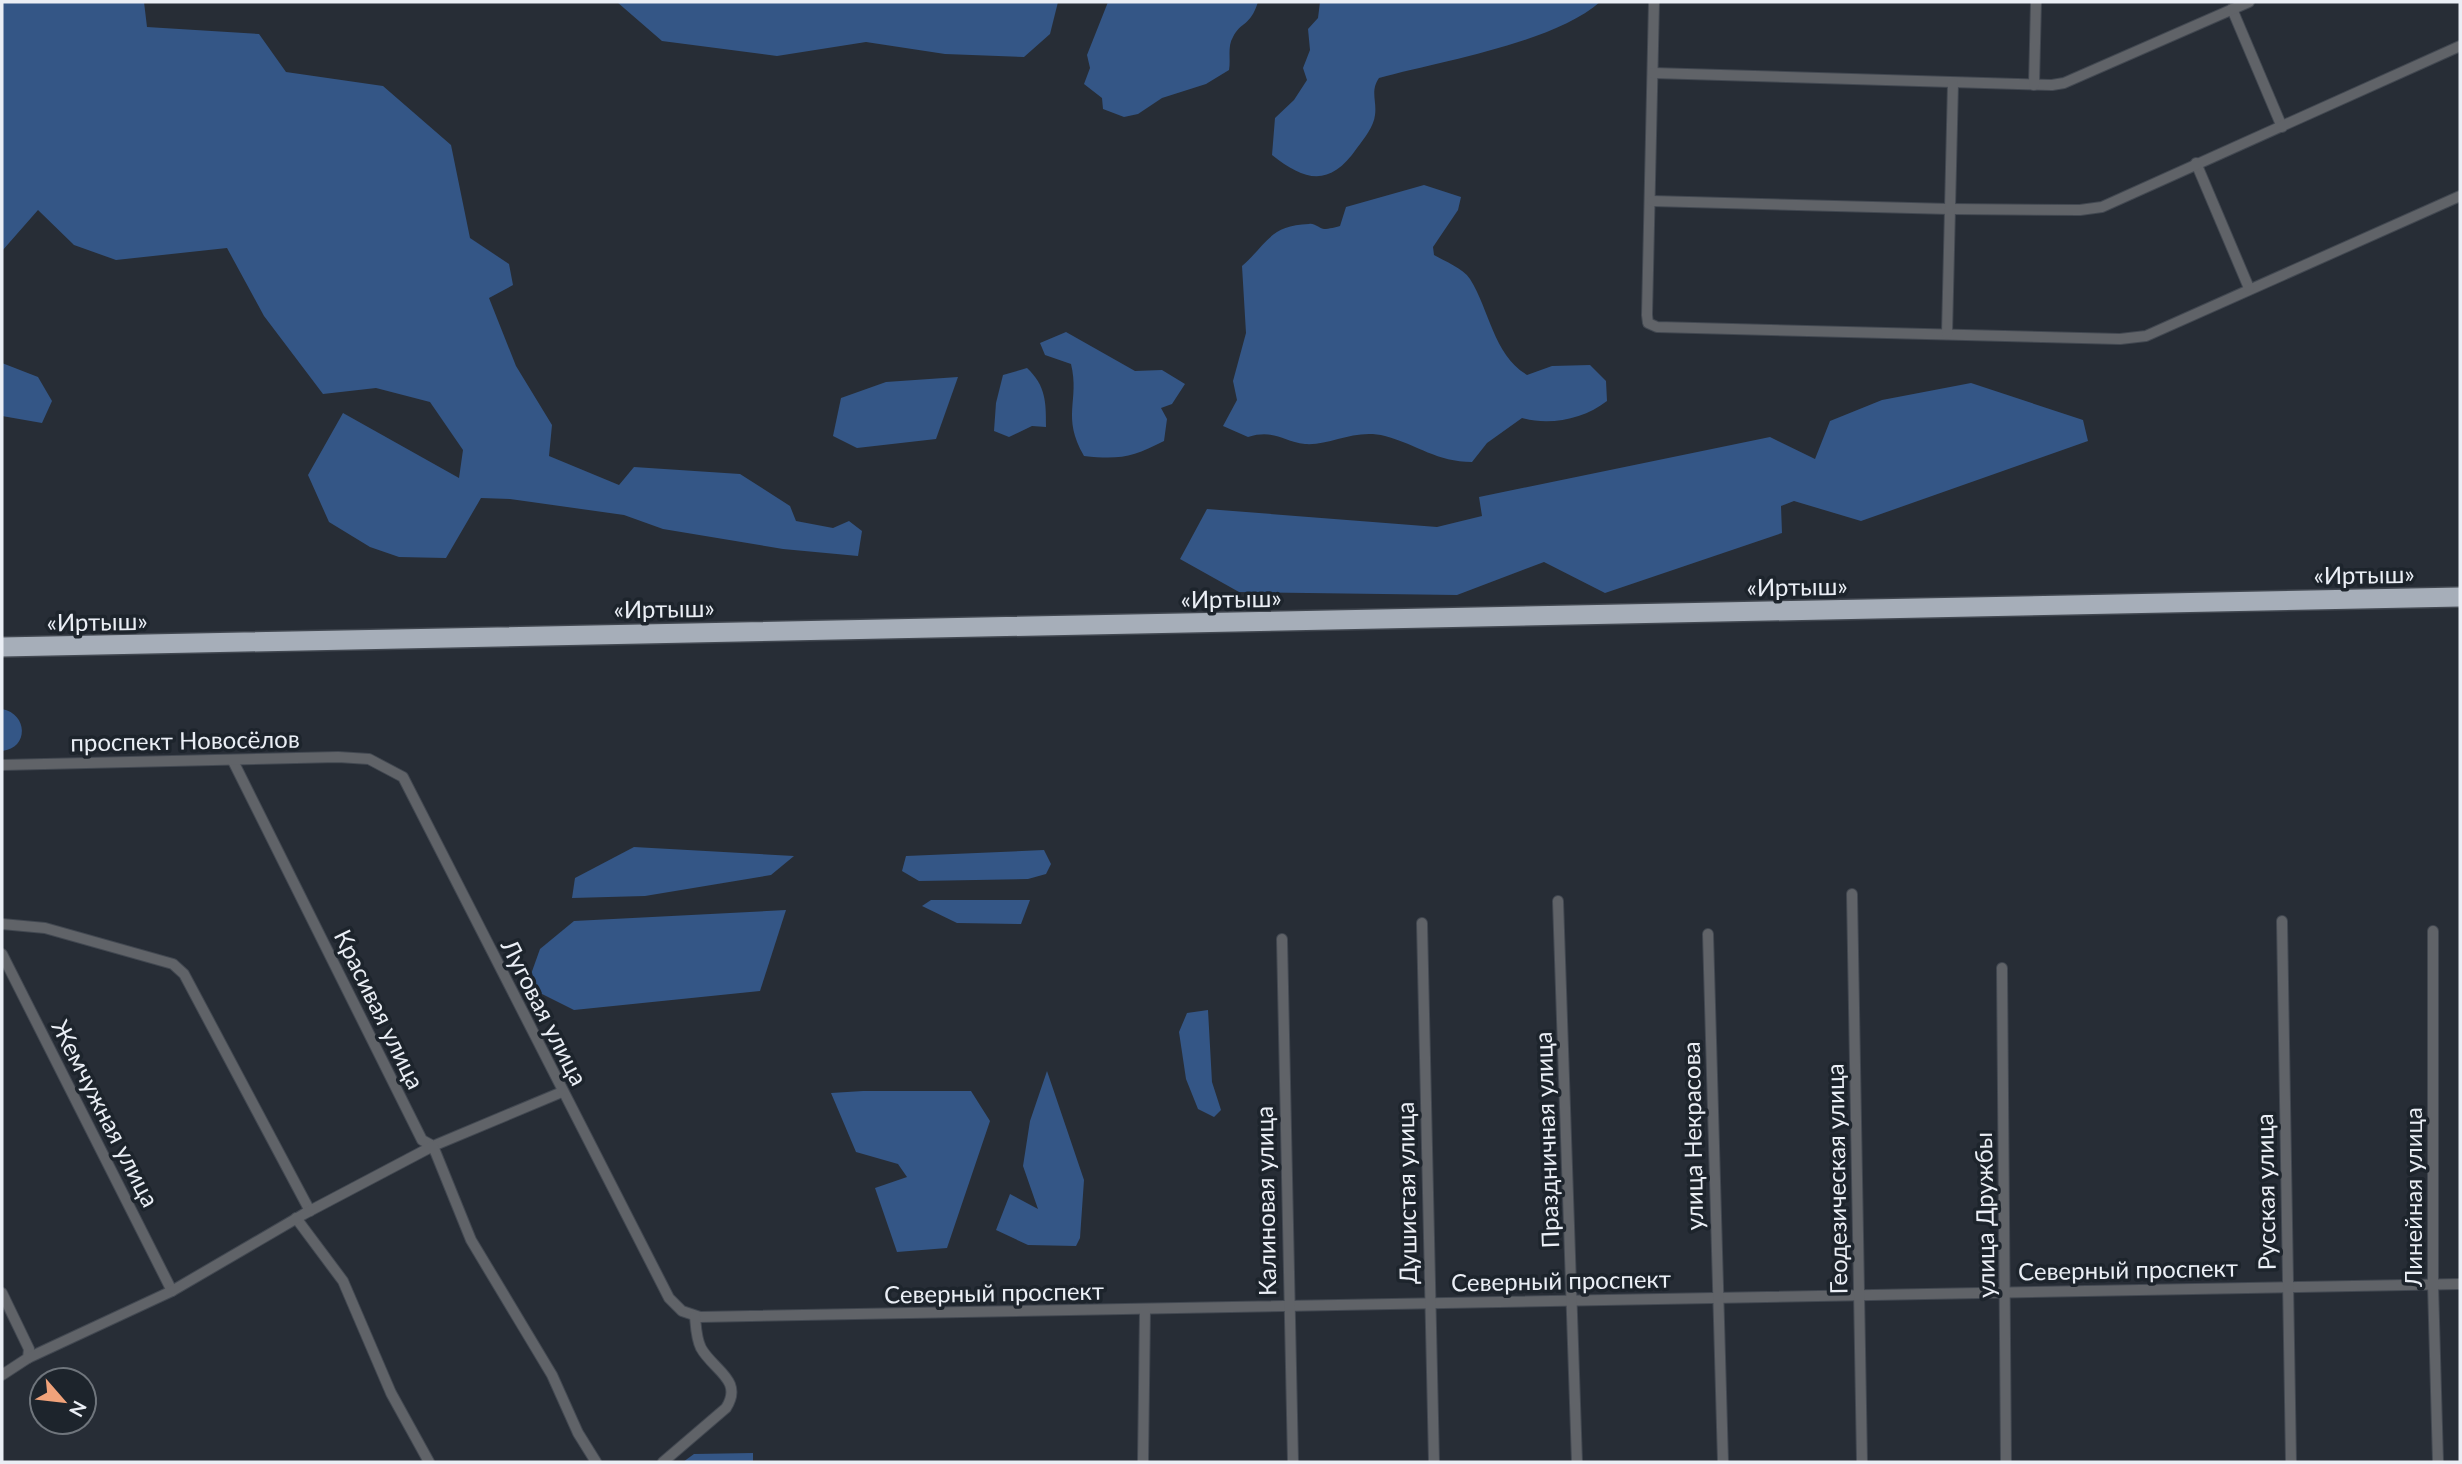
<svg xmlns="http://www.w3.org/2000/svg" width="2462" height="1464" font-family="Lato,sans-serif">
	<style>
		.green { fill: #345686 }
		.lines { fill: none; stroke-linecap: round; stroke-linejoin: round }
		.street-casing { stroke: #424851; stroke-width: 12 }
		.highway-casing { stroke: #424851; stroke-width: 22 }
		.street { stroke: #606368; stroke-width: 10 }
		.highway { stroke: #a6aeb9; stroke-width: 19 }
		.labels { text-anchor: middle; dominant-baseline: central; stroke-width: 7; stroke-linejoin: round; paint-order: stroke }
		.street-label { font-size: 24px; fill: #eaeef5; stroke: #1d242c }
	</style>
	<rect width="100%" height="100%" fill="#272d36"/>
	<g class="green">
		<path d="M2 2H144L147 27 259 34 286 72 383 86 451 145 470 238 509 264 513 285 489 298 516 366 552 425 549 456 619 485 634 467 740 474 790 506 796 521 833 528 849 521 862 531 858 556 783 549 663 529 624 515 510 499 481 498 446 558 399 557 370 547 329 522 308 475 343 413 459 478 463 450 430 402 376 388 323 394 264 316 227 248 116 260 74 245 38 210 2 251Z"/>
		<path d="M617 2H1058L1050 34 1024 57 945 54 866 42 777 56 662 41Z"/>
		<path d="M1108 2H1258C1250 27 1241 21 1233 37 1227 47 1231 59 1229 70L1206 84 1162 98 1138 114 1124 117 1103 109 1102 98 1084 84 1090 68 1087 55Z"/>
		<path d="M1320 2H1600C1553 43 1442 61 1379 78 1370 91 1377 101 1375 115 1374 126 1364 139 1357 148 1330 187 1306 182 1272 155L1275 118 1294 100 1307 80 1303 68 1310 50 1308 29 1318 18Z"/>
		<path d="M1424 185 1461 197 1458 210 1433 247 1434 255C1444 261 1463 268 1470 279 1490 311 1493 354 1527 375L1552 366 1590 365 1606 381 1607 401C1584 419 1550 426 1522 418L1487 443 1472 462C1437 462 1418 445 1385 436 1355 428 1330 446 1305 444 1282 441 1274 429 1248 437L1223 426 1237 400 1233 381 1246 333 1242 266C1267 244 1270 225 1309 224 1315 223 1318 228 1324 229 1329 229 1336 227 1340 226L1346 207Z"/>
		<path d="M1066 332 1135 371 1162 370 1185 384 1172 404 1161 408 1167 419 1164 441C1133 457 1120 460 1084 456 1061 416 1080 401 1071 364L1045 355 1040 343Z"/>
		<path d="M2 363 38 377 52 401 42 423 2 416Z"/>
		<path d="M1027 368C1046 386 1046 402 1046 427L1032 426 1009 437 994 431 996 403 1003 375Z"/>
		<path d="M958 377 936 439 857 448 833 436 841 398 886 382Z"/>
		<path d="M1971 383 2083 420 2088 441 1861 521 1794 501 1781 506 1782 533 1605 593 1544 562 1457 595 1239 592 1180 559 1207 509 1437 527 1482 516 1479 497 1770 437 1815 459 1830 421 1882 400Z"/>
		<path d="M2 709C28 714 29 748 2 751Z"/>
		<path d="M634 847 794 856 771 875 645 896 572 898 575 878Z"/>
		<path d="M1044 850 1051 864 1046 874 1028 879 919 881 902 871 906 856Z"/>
		<path d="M931 900H1030L1021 924 957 923 922 906Z"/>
		<path d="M786 910 760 991 574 1010 538 992 530 977 540 949 574 921Z"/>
		<path d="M1208 1010 1212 1082 1221 1110 1214 1117 1198 1109 1186 1079 1179 1032 1187 1013Z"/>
		<path d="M1047 1071 1084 1180 1080 1238 1076 1246 1028 1245 996 1230 1010 1194 1038 1209 1023 1166 1030 1121Z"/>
		<path d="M863 1091H971L990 1121 947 1248 897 1252 875 1188 907 1177 898 1164 856 1152 831 1093Z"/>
		<path d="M753 1453V1462H683L694 1454Z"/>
	</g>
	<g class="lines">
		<defs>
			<g id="street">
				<path d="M1654 2 1647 315 1648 323 1657 327 2120 339 2146 336 2460 196"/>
				<path d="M2232 9 2282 127"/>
				<path d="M1653 73 2052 85 2064 83 2249 2"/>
				<path d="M2034 85 2036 2"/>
				<path d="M2196 163 2249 288"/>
				<path d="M1652 201 1950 209 2080 210 2102 207 2460 46"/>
				<path d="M1947 334 1953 83"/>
				<path d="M233 761 422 1140 433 1146 562 1092"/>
				<path d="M2 765 338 757 369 759 403 777 669 1298 682 1311 700 1317 2460 1284"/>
				<path d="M1852 894 1862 1462"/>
				<path d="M1558 901 1577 1462"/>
				<path d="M2282 921 2291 1462"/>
				<path d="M1422 923 1434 1462"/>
				<path d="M2 924 45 928 173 964 184 974 310 1211"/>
				<path d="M2433 931V1285L2438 1462"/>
				<path d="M1708 934 1723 1462"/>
				<path d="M1282 939 1293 1462"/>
				<path d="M2 954 172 1291"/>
				<path d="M2002 968 2006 1462"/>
				<path d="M296 1218 343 1281 391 1393 429 1462"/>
				<path d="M2 1293 29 1349 28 1358 2 1375"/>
				<path d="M28 1358 172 1291 304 1214 433 1146 471 1240 552 1375 578 1433 596 1462"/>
				<path d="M663 1462 726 1408C744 1380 713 1370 701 1348 696 1338 696 1327 695 1316"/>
				<path d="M1143 1462 1145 1310"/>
			</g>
			<path id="highway" d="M2 647 2460 597"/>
		</defs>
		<use href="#street" class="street-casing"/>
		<use href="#highway" class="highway-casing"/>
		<use href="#street" class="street"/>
		<use href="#highway" class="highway"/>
	</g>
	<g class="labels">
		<g class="street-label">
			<text transform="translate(2364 574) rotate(-1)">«Иртыш»</text>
			<text transform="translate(1797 586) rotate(-1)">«Иртыш»</text>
			<text transform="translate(1231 598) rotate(-1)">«Иртыш»</text>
			<text transform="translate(664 608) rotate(-1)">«Иртыш»</text>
			<text transform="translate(97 621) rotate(-1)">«Иртыш»</text>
			<text transform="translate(185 740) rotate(-1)">проспект Новосёлов</text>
			<text transform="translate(380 1009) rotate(64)">Красивая улица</text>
			<text transform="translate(545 1012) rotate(63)">Луговая улица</text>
			<text transform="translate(106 1113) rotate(63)">Жемчужная улица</text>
			<text transform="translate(1692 1136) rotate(-91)">улица Некрасова</text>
			<text transform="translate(1546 1140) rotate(-92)">Праздничная улица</text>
			<text transform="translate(1836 1179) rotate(-91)">Геодезическая улица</text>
			<text transform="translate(2265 1192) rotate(-91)">Русская улица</text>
			<text transform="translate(1406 1193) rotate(-91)">Душистая улица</text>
			<text transform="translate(2412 1197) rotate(-90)">Линейная улица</text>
			<text transform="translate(1265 1201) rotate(-91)">Калиновая улица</text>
			<text transform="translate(1984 1215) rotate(-91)">улица Дружбы</text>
			<text transform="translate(2128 1269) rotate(-1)">Северный проспект</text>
			<text transform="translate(1561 1280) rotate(-1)">Северный проспект</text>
			<text transform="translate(994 1292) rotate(-1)">Северный проспект</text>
		</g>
	</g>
	<rect width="2462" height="1464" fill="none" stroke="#eaeef5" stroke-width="7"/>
	<g transform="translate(63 1401) rotate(118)"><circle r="33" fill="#1d242c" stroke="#6f757c" stroke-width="2"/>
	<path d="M0-5L12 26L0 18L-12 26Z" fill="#f0a27a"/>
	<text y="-10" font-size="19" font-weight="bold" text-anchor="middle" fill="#eaeef5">N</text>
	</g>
</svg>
